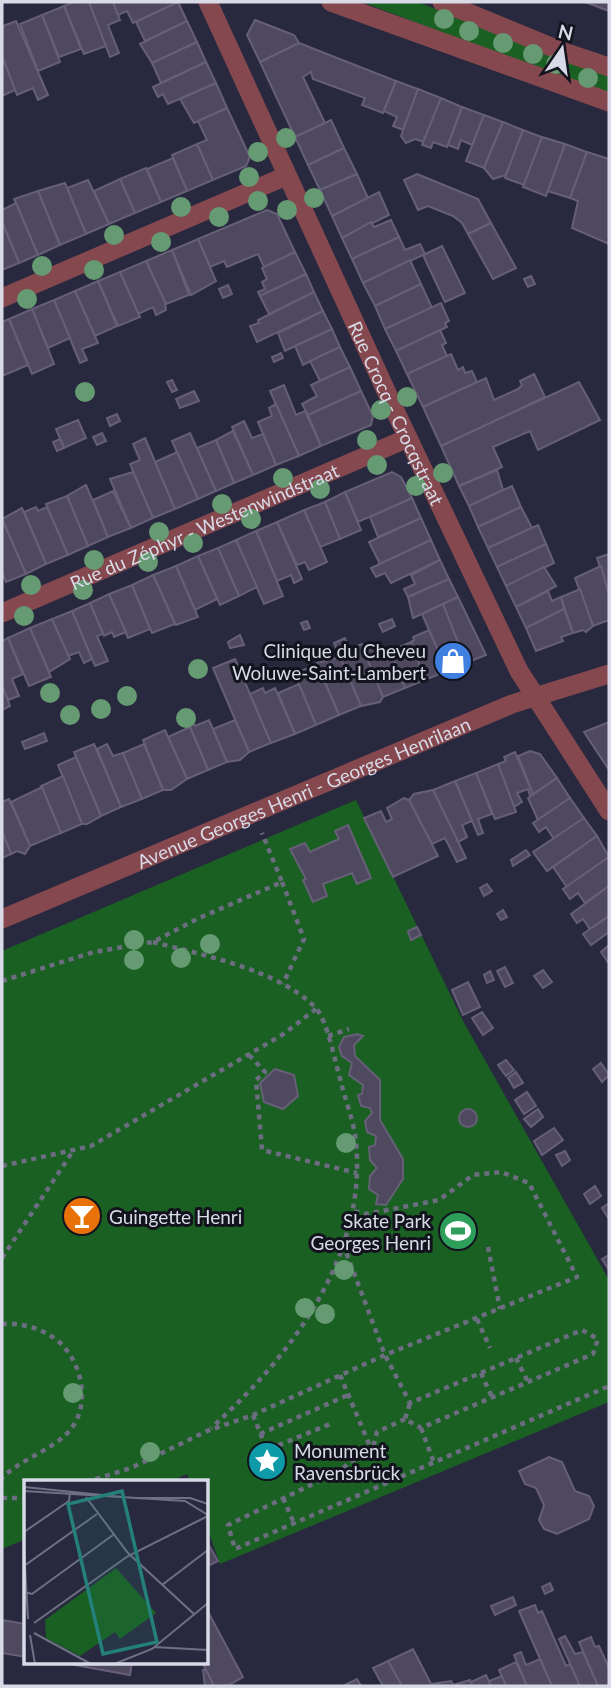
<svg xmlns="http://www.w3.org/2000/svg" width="611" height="1688" font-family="Lato,sans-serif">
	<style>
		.green { fill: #1a6022 }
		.building { fill: #4f4960; stroke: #665f77; stroke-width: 2 }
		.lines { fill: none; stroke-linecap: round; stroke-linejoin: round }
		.path { stroke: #6c6d80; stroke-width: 4.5; stroke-dasharray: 5 5; stroke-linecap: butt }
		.minor { stroke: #85484e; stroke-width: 19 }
		.tertiary { stroke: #85484e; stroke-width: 19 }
		.tree { fill: #669a72 }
		.labels { text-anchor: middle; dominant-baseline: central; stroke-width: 6; stroke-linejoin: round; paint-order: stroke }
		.street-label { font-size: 19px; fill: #d8dae8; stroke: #12131d }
		.poi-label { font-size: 19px; fill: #d8dae8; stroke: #12131d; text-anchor: end }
		.inset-road { fill: none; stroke: #6e7083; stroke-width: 2 }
		.view { fill: #23807a; fill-opacity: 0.15; stroke: #23807a; stroke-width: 3.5 }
		.inset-edge { fill: none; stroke: #d8dae8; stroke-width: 3.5 }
	</style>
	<rect width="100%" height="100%" fill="#28293f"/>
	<g class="green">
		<path d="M362 2H417L609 72V96Z"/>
		<path d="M356 800 464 1023 609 1280V1402L220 1564 207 1527 206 1482 190 1481 187 1474 169 1482H26V1539L2 1549V951Z"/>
	</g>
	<g class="building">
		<path d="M74 2H89L106 46 84 54 64 6Z"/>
		<path d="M89 2H113L120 20 108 25 119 53 110 57Z"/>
		<path d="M113 2H178L133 23 127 11 118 15Z"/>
		<path d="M178 2 187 21 145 41 136 22Z"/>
		<path d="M585 2H609V11Z"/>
		<path d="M64 6 81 49 59 57 42 15Z"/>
		<path d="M42 15 60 62 38 71 20 24Z"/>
		<path d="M255 20 294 35 299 43 260 62 247 35Z"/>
		<path d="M16 21 48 95 38 100 33 88 17 95 2 56 3 26Z"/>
		<path d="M187 21 197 42 152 63 140 44Z"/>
		<path d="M197 42 206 62 161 83 152 63Z"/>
		<path d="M299 43 396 81 383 113 362 105 365 98 313 79 311 72 303 77 325 123 295 137 260 62Z"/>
		<path d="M2 56 15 90 2 96Z"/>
		<path d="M206 62 216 83 168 104 163 94 158 97 153 87Z"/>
		<path d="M396 81 418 89 403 130 393 126 397 117 384 111Z"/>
		<path d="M216 83 227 108 194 123 180 99Z"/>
		<path d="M418 89 441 98 424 142 415 139 406 143 401 136Z"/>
		<path d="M441 98 462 107 447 147 433 142 431 148 422 145Z"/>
		<path d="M462 107 484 115 472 145 461 140 458 149 448 145Z"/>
		<path d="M227 108 250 157 246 166 213 180 197 144 207 140 198 121Z"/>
		<path d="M484 115 503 122 484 168 466 161Z"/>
		<path d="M331 120 344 148 308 165 295 137Z"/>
		<path d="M503 122 523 130 506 175 493 179 484 168Z"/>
		<path d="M523 130 542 137 524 185 505 178Z"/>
		<path d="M542 137 565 144 546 196 523 187Z"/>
		<path d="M197 144 213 180 187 191 172 155Z"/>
		<path d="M565 144 587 152 570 198 548 191Z"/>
		<path d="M344 148 357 174 320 190 308 165Z"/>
		<path d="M587 152 609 159V244L572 228 578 201 570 198Z"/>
		<path d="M173 158 187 191 161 202 147 169Z"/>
		<path d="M146 168 161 202 135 213 120 179Z"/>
		<path d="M357 174 368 198 332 216 320 190Z"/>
		<path d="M417 174 478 199 491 223 468 234 462 223 453 216 428 206 418 210 404 180Z"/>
		<path d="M120 179 135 213 109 224 94 191Z"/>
		<path d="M88 180 109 224 86 234 67 188Z"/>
		<path d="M65 183 86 234 60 245 38 191Z"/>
		<path d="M38 191 60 245 38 255 14 199Z"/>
		<path d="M379 192 389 215 342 238 332 216Z"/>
		<path d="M16 203 38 255 19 263 2 222V210Z"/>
		<path d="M267 210 277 214 295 252 264 267 258 254 227 267 224 261 210 267 198 239Z"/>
		<path d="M391 220 399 237 352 259 342 238 371 222 374 227Z"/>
		<path d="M2 222 19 263 2 270Z"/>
		<path d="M491 223 516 268 493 279 468 234Z"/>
		<path d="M399 237 405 250 420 244 425 254 363 283 352 259Z"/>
		<path d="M198 239 216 281 191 295 172 250Z"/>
		<path d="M442 246 465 293 445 302 423 255Z"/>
		<path d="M172 250 189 295 166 304 146 261Z"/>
		<path d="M295 252 306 274 260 296 258 292 265 289 262 282 267 279 262 268Z"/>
		<path d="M410 260 421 284 375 306 363 283Z"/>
		<path d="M146 261 165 302 166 310 156 315 153 307 138 314 120 272Z"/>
		<path d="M120 272 140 317 118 326 98 281Z"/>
		<path d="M306 274 314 292 269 314 260 296Z"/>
		<path d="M531 276 535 284 528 287 524 279Z"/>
		<path d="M98 281 117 326 95 336 75 291Z"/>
		<path d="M421 284 432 308 385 329 375 306Z"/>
		<path d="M228 285 232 294 223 298 219 289Z"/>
		<path d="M75 291 98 343 82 349 87 360 80 363 54 300Z"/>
		<path d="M314 292 323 311 257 342 250 326 259 323 258 320Z"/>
		<path d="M54 300 70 338 48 348 32 309Z"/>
		<path d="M441 303 449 321 445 323 447 327 396 351 385 329Z"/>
		<path d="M32 309 54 364 32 374 9 319Z"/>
		<path d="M323 311 332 329 285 351 278 333Z"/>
		<path d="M9 319 28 365 2 376V322Z"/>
		<path d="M332 329 340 347 303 365 295 346Z"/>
		<path d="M440 330 446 343 442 345 447 356 407 374 396 351Z"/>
		<path d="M340 347 350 367 320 381 310 361Z"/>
		<path d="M281 353 283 358 274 362 272 357Z"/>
		<path d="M451 354 458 370 463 367 465 373 472 371 477 382 423 407 407 374Z"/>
		<path d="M350 367 361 391 308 415 302 404 317 396 311 385Z"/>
		<path d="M534 374 545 397 441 446 423 407 486 378 494 400 518 389 522 385 520 381Z"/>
		<path d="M172 380 177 390 172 392 167 382Z"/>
		<path d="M579 382 600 420 538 450 530 431 493 447 502 467 459 486 441 446Z"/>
		<path d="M284 385 296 415 305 411 321 446 299 456 270 391Z"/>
		<path d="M194 391 199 401 180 408 176 399Z"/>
		<path d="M361 391 373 416 371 425 321 446 308 415Z"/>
		<path d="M276 404 299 456 276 465 258 422 272 416 269 408Z"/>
		<path d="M117 414 120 421 110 426 107 418Z"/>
		<path d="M78 420 86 438 64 448 56 429Z"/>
		<path d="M244 421 252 438 263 434 276 465 253 475 232 427Z"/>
		<path d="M233 431 253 475 234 483 216 440Z"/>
		<path d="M102 433 106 441 97 445 93 437Z"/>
		<path d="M190 433 216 491 198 499 172 441Z"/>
		<path d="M145 438 175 509 153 518 130 464 140 460 133 444Z"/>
		<path d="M60 439 64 448 57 451 53 442Z"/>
		<path d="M216 440 234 483 216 491 197 448Z"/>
		<path d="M177 452 198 499 175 509 155 462Z"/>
		<path d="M497 470 503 490 469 506 459 486Z"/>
		<path d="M133 472 153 518 131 528 110 479Z"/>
		<path d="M392 472 401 477 412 498 358 522 345 492Z"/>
		<path d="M86 485 108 537 88 546 67 496Z"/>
		<path d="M512 486 521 507 478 527 469 506Z"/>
		<path d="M113 491 131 528 108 537 93 500Z"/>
		<path d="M345 492 361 530 340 539 325 502Z"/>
		<path d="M67 496 88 546 68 555 46 504Z"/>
		<path d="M412 498 421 518 378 537 370 517Z"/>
		<path d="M325 502 340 539 320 547 304 510Z"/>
		<path d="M36 507 38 511 47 507 68 555 46 564 24 512Z"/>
		<path d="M521 507 532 528 488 548 478 527Z"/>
		<path d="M22 508 46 564 26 574 2 519Z"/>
		<path d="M304 510 327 562 309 570 305 562 297 565 277 522Z"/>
		<path d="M421 518 431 540 380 564 369 542Z"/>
		<path d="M2 519 26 574 6 582 2 572Z"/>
		<path d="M277 522 302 579 294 583 291 575 277 581 256 531Z"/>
		<path d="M538 525 546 544 497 567 488 548Z"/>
		<path d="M256 531 283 596 264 604 236 540Z"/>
		<path d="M236 540 257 587 239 596 218 548Z"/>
		<path d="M431 540 440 560 391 583 385 573 376 577 371 568Z"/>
		<path d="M546 544 554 563 506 586 497 567Z"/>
		<path d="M218 548 239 596 220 605 198 556Z"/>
		<path d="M609 554V595L597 558Z"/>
		<path d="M198 556 217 599 195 610 176 566Z"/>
		<path d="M440 560 449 579 408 597 404 589 415 584 411 575Z"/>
		<path d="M176 566 198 617 176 625 153 575Z"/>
		<path d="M601 566 609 595V620L593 626 575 578Z"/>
		<path d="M544 567 556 586 516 607 506 586Z"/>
		<path d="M153 575 175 624 152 633 132 585Z"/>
		<path d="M449 579 458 597 413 618 408 597Z"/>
		<path d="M132 585 150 629 128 638 109 594Z"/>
		<path d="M580 589 593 626 586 632 583 630 573 633 561 597Z"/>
		<path d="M548 591 552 601 561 597 564 609 526 628 516 607Z"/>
		<path d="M109 594 126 632 114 637 112 632 104 636 90 603Z"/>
		<path d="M458 597 486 655 466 663 443 604Z"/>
		<path d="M90 603 103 634 97 636 108 661 95 666 72 611Z"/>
		<path d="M443 604 466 663 447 671 422 614Z"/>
		<path d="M564 609 573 633 561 637 563 641 536 651 526 628Z"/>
		<path d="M72 611 92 659 84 663 79 652 68 656 52 619Z"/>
		<path d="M52 619 70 659 49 672 30 628Z"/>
		<path d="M392 619 395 626 383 632 379 624Z"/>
		<path d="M307 621 310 628 304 630 301 623Z"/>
		<path d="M30 628 51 677 29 686 8 638Z"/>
		<path d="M429 630 447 671 425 680 411 642 414 640 413 637Z"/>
		<path d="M240 635 244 645 230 648 228 642Z"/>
		<path d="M8 638 23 674 12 679 19 696 8 700 2 686V641Z"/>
		<path d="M345 638 349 649 362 644 383 697 380 702 361 706 334 643Z"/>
		<path d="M411 642 425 680 405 688 390 651Z"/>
		<path d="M379 643 383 653 390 650 405 688 383 697 363 649Z"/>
		<path d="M340 657 361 706 339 715 317 663Z"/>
		<path d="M235 659 271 743 249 752 213 668Z"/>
		<path d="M317 664 339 715 316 725 294 674Z"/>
		<path d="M299 684 316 725 295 734 278 693Z"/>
		<path d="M2 686 10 706 2 710Z"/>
		<path d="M263 688 265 693 275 688 295 734 271 743 250 694Z"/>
		<path d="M209 720 227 762 208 770 189 724 193 722 195 726Z"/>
		<path d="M235 720 249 752 240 760 227 762 213 729Z"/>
		<path d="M609 722V770L584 732Z"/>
		<path d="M190 727 208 770 187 779 168 737Z"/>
		<path d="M165 730 187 779 171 790H163L143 740Z"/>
		<path d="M44 733 47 741 25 749 22 742Z"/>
		<path d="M94 744 121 807 101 816 74 752Z"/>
		<path d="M107 744 113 756 123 753 142 799 121 807 97 749Z"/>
		<path d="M144 744 163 790 142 799 123 753Z"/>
		<path d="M530 751 540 754 557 778 533 794 518 756Z"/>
		<path d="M515 752 533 794 530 796 528 789 517 793 522 802 514 807 498 764 506 761 504 757Z"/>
		<path d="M76 757 101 816 87 824H82L58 765Z"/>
		<path d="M498 764 516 812 495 819 476 773Z"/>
		<path d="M476 773 492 814 478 819 483 833 478 835 455 781Z"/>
		<path d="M63 776 82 824 61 833 41 786Z"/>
		<path d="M557 778 570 798 538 820 528 798Z"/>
		<path d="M455 781 472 821 462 825 467 837 458 842 433 790Z"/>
		<path d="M42 787 61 833 30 846 11 802Z"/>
		<path d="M433 790 466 858 457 862 445 838 432 844 409 800 414 794Z"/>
		<path d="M404 798 409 800 438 856 393 877 364 818 381 811 386 822 392 819 387 808Z"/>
		<path d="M570 798 584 818 554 839 546 827 539 832 533 823Z"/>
		<path d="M9 799 30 846 25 854 17 851 11 854 2 831V802Z"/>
		<path d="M584 818 597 836 547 871 533 852Z"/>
		<path d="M348 825 371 878 357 884 352 873 323 884 327 896 313 902 303 880 306 879 290 849 305 843 310 852 339 839 335 831Z"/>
		<path d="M2 831 11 854 2 858Z"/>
		<path d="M597 836 609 857 567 887 553 867Z"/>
		<path d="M526 850 530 855 513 866 511 860Z"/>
		<path d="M609 857V886L585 903 578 893 570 899 563 889Z"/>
		<path d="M487 884 492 891 484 896 480 888Z"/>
		<path d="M609 886V916L590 929 583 919 577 923 571 914Z"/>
		<path d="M503 910 507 917 501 920 497 914Z"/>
		<path d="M609 916V932L591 945 583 934Z"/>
		<path d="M417 927 421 935 411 940 408 931Z"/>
		<path d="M609 945V964L601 952Z"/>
		<path d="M505 967 513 983 505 987 497 971Z"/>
		<path d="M543 970 552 982 543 988 534 976Z"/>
		<path d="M490 971 494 980 487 983 484 975Z"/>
		<path d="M468 982 480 1007 463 1015 452 990Z"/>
		<path d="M482 1012 493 1028 483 1035 472 1018Z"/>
		<path d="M357 1034 363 1036 354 1045 355 1056 380 1080V1120L403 1159V1179L386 1205 376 1204 378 1195 369 1189 370 1176 377 1168 370 1160 369 1147 375 1145 376 1136 367 1132 365 1121 372 1113 370 1108 361 1106 358 1095 362 1094 363 1085 349 1075 352 1063 342 1056 339 1047 344 1037Z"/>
		<path d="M506 1060 514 1070 506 1076 498 1065Z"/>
		<path d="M601 1063 609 1075 602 1082 593 1069Z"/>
		<path d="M275 1069 294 1075 298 1096 283 1109 264 1102 260 1083Z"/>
		<path d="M516 1072 523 1083 514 1088 508 1078Z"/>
		<path d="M527 1092 536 1106 524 1114 515 1100Z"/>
		<circle cx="468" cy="1118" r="9"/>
		<path d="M538 1109 543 1117 531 1127 524 1119Z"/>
		<path d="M554 1128 563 1140 542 1155 534 1141Z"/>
		<path d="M565 1151 570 1160 562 1166 556 1155Z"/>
		<path d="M595 1186 601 1196 590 1204 584 1194Z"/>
		<path d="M609 1203V1217L608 1218 602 1208Z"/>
		<path d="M609 1255V1270L602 1259Z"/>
		<path d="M549 1457 562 1462 575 1491 589 1496 594 1506 589 1519 557 1534 544 1529 539 1520 544 1505 536 1488 525 1484 519 1471Z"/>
		<path d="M206 1540 218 1561 206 1567Z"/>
		<path d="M550 1583 553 1590 545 1594 542 1587Z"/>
		<path d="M513 1597 516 1605 495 1615 491 1606Z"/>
		<path d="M535 1605 538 1613 542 1611 566 1666 570 1664 580 1686H552L519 1611Z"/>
		<path d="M206 1608 243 1677 227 1686H214L202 1662H206Z"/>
		<path d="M2 1620 26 1624V1657L2 1653Z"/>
		<path d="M565 1636 575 1654 583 1652 598 1686H580L559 1639Z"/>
		<path d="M591 1637 595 1647 599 1646 609 1668V1686H598L579 1642Z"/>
		<path d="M413 1649 431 1684V1686H402L388 1661Z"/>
		<path d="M521 1652 526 1665 540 1659 552 1686H527L514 1655Z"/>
		<path d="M388 1661 402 1686H383L373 1668Z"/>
		<path d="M58 1662H132L130 1675Z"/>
		<path d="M516 1662 527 1686H506L499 1670Z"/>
		<path d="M203 1670H206L214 1686H205Z"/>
		<path d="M486 1675 491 1686H472L471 1682Z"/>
		<path d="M502 1676 506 1686H491L489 1681Z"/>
		<path d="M357 1679 361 1686H343Z"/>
		<path d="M470 1680 472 1686 453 1685Z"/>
		<path d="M451 1681 454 1686 431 1684Z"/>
	</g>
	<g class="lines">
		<g class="path">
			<path d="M282 882 304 939 283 984"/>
			<path d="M153 942C203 955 278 970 315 1007 328 1021 335 1063 341 1082 345 1099 352 1117 355 1134 371 1250 293 1355 211 1428"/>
			<path d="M2 981 94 952 153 942 197 919 282 882 262 833"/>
			<path d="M328 1036 349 1029"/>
			<path d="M249 1055 265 1072 256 1080 262 1150 357 1173"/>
			<path d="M2 1166 91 1146 282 1035 316 1009"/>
			<path d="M343 1244 385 1355 410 1403 582 1330 598 1339 593 1354 421 1428 405 1419 410 1403"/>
			<path d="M488 1247 500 1309"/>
			<path d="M2 1258 73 1151"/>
			<path d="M477 1319 490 1348"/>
			<path d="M2 1324C24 1322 51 1331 65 1348 76 1361 81 1377 82 1393 83 1446 31 1449 2 1478"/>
			<path d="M516 1358 528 1382"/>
			<path d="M481 1373 492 1397"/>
			<path d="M340 1375 372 1451"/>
			<path d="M253 1415 267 1450 330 1424"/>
			<path d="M405 1419 377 1432 372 1452 349 1462 342 1470 228 1525 235 1549 609 1386"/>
			<path d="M421 1428 434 1463"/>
			<path d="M260 1434 348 1395"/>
			<path d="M86 1482 131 1468 207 1431 253 1415 385 1355 577 1277 529 1183 501 1172 473 1175 439 1200 367 1214 353 1211"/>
			<path d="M2 1498H26"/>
			<path d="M283 1498 294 1523"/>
		</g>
		<g class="minor">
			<path id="s1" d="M208 2 398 417 519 671 609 811"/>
			<path d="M2 298 286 176"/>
			<path id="s2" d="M2 613 408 438"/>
		</g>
		<g class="tertiary">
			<path d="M331 2 609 102"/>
			<path d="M442 2 561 51 609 67"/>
			<path id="s3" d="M2 919 512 704 609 674"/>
		</g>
	</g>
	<g class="tree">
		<circle cx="444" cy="19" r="10"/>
		<circle cx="469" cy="31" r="10"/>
		<circle cx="503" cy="43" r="10"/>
		<circle cx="533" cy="54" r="10"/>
		<circle cx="556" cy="64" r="10"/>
		<circle cx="588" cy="78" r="10"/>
		<circle cx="286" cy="138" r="10"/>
		<circle cx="258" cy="152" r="10"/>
		<circle cx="249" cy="177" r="10"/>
		<circle cx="314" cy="198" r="10"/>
		<circle cx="258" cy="201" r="10"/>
		<circle cx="181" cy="207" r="10"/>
		<circle cx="287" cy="210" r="10"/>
		<circle cx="219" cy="217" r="10"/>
		<circle cx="114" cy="235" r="10"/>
		<circle cx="161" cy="242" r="10"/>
		<circle cx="42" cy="266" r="10"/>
		<circle cx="94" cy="270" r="10"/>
		<circle cx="27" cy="299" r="10"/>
		<circle cx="85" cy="392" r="10"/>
		<circle cx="407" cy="397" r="10"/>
		<circle cx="381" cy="410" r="10"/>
		<circle cx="367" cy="440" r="10"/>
		<circle cx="377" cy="465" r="10"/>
		<circle cx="443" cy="473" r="10"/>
		<circle cx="283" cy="478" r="10"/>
		<circle cx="416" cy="486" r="10"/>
		<circle cx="320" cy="489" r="10"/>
		<circle cx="222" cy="504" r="10"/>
		<circle cx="251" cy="519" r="10"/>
		<circle cx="159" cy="532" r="10"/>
		<circle cx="193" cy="543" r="10"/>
		<circle cx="94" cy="560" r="10"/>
		<circle cx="148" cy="562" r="10"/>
		<circle cx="31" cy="585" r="10"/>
		<circle cx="83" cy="590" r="10"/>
		<circle cx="24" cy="616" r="10"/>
		<circle cx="198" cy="669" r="10"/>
		<circle cx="50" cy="693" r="10"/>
		<circle cx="127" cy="696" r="10"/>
		<circle cx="101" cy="709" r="10"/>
		<circle cx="70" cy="715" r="10"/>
		<circle cx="186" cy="718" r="10"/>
		<circle cx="134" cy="940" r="10"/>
		<circle cx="210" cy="944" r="10"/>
		<circle cx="181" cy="958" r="10"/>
		<circle cx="134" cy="960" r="10"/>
		<circle cx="346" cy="1143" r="10"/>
		<circle cx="344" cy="1270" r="10"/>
		<circle cx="305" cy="1308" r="10"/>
		<circle cx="325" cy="1314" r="10"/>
		<circle cx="73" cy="1393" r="10"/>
		<circle cx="150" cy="1452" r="10"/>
	</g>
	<defs>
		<symbol id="shop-disc" viewBox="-11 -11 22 22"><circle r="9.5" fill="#3f7fe0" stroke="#12131d"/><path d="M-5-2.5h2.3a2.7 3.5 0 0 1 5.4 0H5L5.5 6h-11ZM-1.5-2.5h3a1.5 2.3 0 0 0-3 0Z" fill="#fff"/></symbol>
		<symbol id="bar-disc" viewBox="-11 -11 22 22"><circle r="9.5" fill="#e8710a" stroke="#12131d"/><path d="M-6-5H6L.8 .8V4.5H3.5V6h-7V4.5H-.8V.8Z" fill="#fff"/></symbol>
		<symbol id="stadium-disc" viewBox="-11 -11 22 22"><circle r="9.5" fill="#2e9e5b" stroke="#12131d"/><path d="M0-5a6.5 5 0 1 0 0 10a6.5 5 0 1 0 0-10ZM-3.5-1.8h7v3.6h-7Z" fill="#fff"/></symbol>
		<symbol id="sight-disc" viewBox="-11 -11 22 22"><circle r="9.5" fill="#0f9aa8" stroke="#12131d"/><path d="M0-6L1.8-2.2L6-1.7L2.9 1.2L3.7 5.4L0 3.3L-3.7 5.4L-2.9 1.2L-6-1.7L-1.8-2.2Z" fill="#fff"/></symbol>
	</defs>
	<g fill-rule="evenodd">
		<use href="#shop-disc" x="431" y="639" width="44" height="44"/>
		<use href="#bar-disc" x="60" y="1194" width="44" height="44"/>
		<use href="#stadium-disc" x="436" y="1209" width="44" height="44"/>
		<use href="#sight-disc" x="245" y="1439" width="44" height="44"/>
	</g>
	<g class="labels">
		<g class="street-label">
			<text stroke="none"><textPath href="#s1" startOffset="452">Rue Crocq - Crocqstraat</textPath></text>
			<text stroke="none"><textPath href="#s2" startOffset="220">Rue du Zéphyr - Westenwindstraat</textPath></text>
			<text stroke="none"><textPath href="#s3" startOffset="327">Avenue Georges Henri - Georges Henrilaan</textPath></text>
		</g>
		<g class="poi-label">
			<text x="426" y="650">Clinique du Cheveu<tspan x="426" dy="22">Woluwe-Saint-Lambert</tspan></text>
			<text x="109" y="1216" text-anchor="start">Guingette Henri</text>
			<text x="431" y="1220">Skate Park<tspan x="431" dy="22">Georges Henri</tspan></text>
			<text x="294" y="1450" text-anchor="start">Monument<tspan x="294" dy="22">Ravensbrück</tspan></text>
		</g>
	</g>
	<g transform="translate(24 1480)">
		<rect width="184" height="184" fill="#28293f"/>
		<path d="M92 88 132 133 96 159 91 152 56 176 22 158 21 140Z" fill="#1a6022"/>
		<path class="inset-road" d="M0 7 108 18H166L184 24M0 11 161 21 184 35M62 17 104 73 171 135M0 52 45 21 46 13M0 68 4 139M0 86 73 34M138 105 184 70M0 112 8 114 89 55M10 143 104 76 184 36M10 153 67 184M6 155 11 184M130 167 184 170M90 184 128 169 184 123"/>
		<path class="view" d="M98 11 133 162 79 174 44 24Z"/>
		<rect width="184" height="184" class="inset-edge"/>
	</g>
	<rect width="611" height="1688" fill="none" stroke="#d8dae8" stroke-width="7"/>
	<g transform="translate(562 49) rotate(13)" stroke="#12131d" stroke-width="5" paint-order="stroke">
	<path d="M0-5L12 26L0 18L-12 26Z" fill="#d8dae8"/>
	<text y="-10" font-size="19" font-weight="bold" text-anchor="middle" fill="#d8dae8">N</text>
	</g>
</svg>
